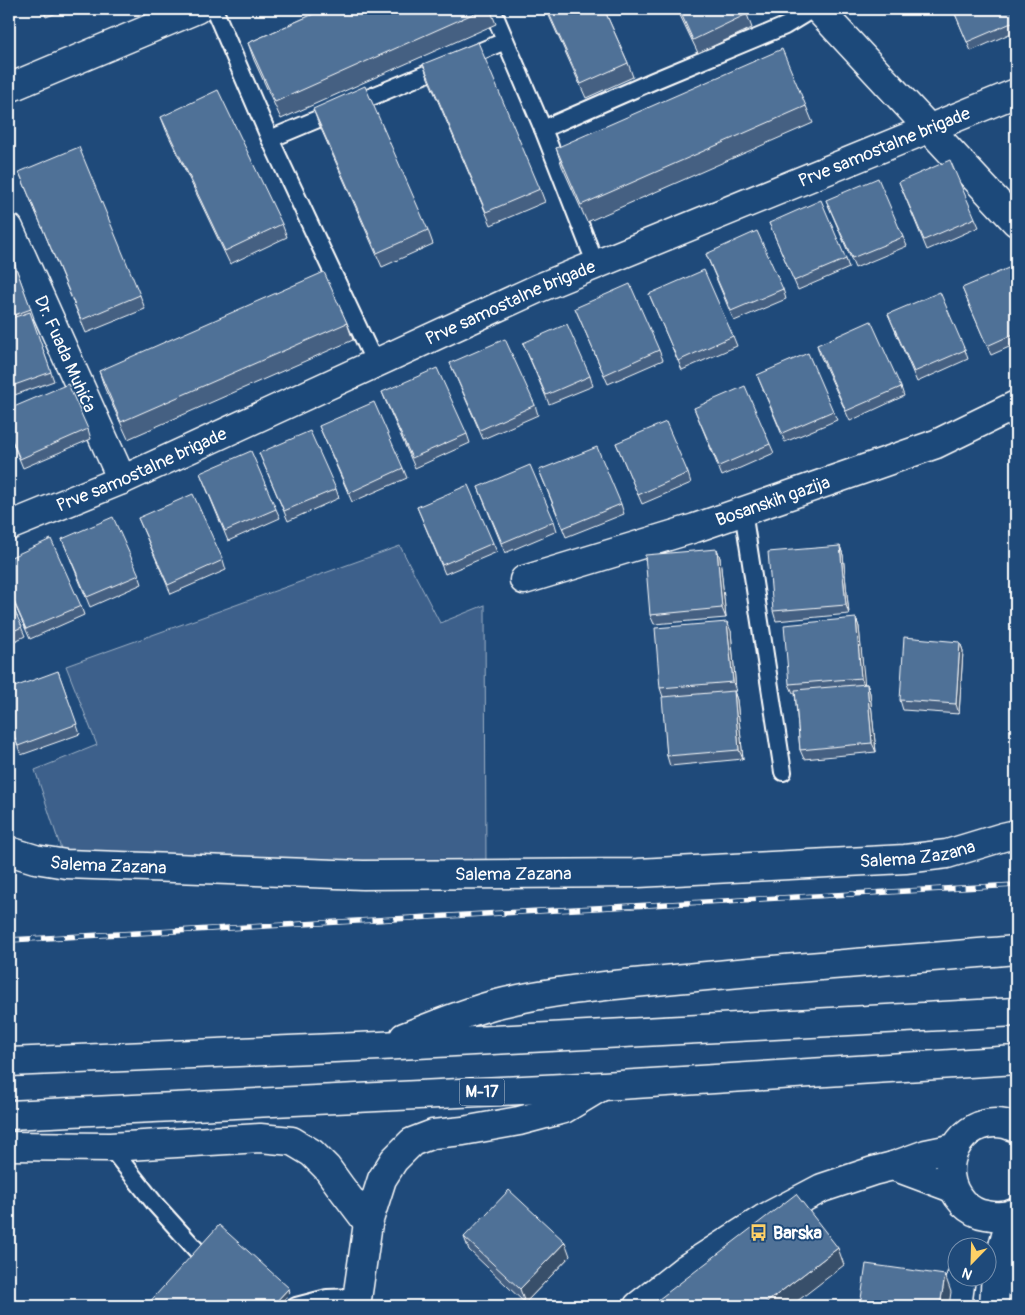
<svg xmlns="http://www.w3.org/2000/svg" width="1025" height="1315" font-family="Pangolin,sans-serif">
	<style>
		.green { fill: #3c618b; stroke: #9eb0c5 }
		.lines { fill: none; stroke-linecap: round; stroke-linejoin: round }
		.service-casing { stroke: #fff; stroke-width: 20 }
		.minor-casing { stroke: #fff; stroke-width: 31 }
		.trunk-casing { stroke: #fff; stroke-width: 31 }
		.service { stroke: #1f4a7a; stroke-width: 16 }
		.minor { stroke: #1f4a7a; stroke-width: 28 }
		.trunk { stroke: #1f4a7a; stroke-width: 28 }
		.rail-casing { stroke: #fff; stroke-width: 5.5 }
		.rail { stroke: #1f4a7a; stroke-width: 4; stroke-dasharray: 11; stroke-linecap: butt }
		.wall { fill: #456182; stroke: #fff }
		.shaded-wall { fill: #384f6a; stroke: #fff }
		.building { fill: #507197; stroke: #fff }
		.labels { text-anchor: middle; dominant-baseline: central; stroke-width: 4; stroke-linejoin: round; paint-order: stroke }
		.shield { fill: #1f4a7a; stroke: #bcc9d7; stroke-width: 1 }
		.shield-label { font-size: 16px; font-weight: bold; fill: #fff }
		.street-label { font-size: 18px; fill: #fff; stroke: #1f4a7a }
		.poi-label { font-size: 18px; font-weight: bold; fill: #fff; stroke: #1f4a7a; text-anchor: start }
	</style>
	<rect width="100%" height="100%" fill="#1f4a7a"/>
	<filter id="ink" filterUnits="userSpaceOnUse"><feTurbulence type="fractalNoise" baseFrequency=".02" numOctaves="2"/><feDisplacementMap in="SourceGraphic" scale="10" xChannelSelector="R" yChannelSelector="G"/><feConvolveMatrix kernelMatrix="1 2 1 2 8 2 1 2 1" color-interpolation-filters="sRGB"/></filter>
	<g filter="url(#ink)">
		<path class="green" d="M400 546 440 623 485 605 486 874 66 864 35 770 97 745 66 666Z"/>
		<g class="lines">
			<defs>
				<g id="service">
					<path d="M214 9 270 139 375 363"/>
					<path d="M492 9 543 129 596 265"/>
					<path d="M543 129 653 81 785 26 813 9"/>
					<path d="M270 139 505 41"/>
					<path d="M743 511 783 772"/>
					<path d="M110 1147 156 1205 200 1254"/>
					<path d="M296 1306 327 1298 357 1297"/>
				</g>
				<g id="minor">
					<path d="M818 9 1016 222"/>
					<path d="M9 88 197 9"/>
					<path id="s1" d="M9 228 122 480"/>
					<path id="s2" d="M9 526 122 480 539 288 1016 93"/>
					<path id="s3" d="M524 580 695 528 936 444 1016 405"/>
					<path id="s4" d="M9 851 35 859 66 864 363 875 638 873 905 859 947 854 1003 837 1016 834"/>
					<path d="M1016 1128C1013 1127 1009 1125 1005 1124 960 1115 932 1170 963 1203 969 1209 978 1214 986 1215 996 1217 1007 1217 1016 1212"/>
					<path d="M893 1166 952 1188"/>
					<path d="M356 1306 368 1223"/>
					<path d="M638 1306 685 1269 763 1219 822 1188 873 1171 893 1166 926 1154 955 1148"/>
					<path d="M957 1306 961 1278"/>
					<path d="M994 1306 996 1273 1011 1215"/>
				</g>
				<g id="trunk">
					<path d="M404 1037C433 1026 463 1013 493 1005 559 988 628 984 696 977 802 967 909 959 1016 950"/>
					<path d="M9 1062 380 1046 1016 1012"/>
					<path d="M9 1115 603 1086 1016 1060"/>
					<path d="M9 1146 110 1147 260 1138 292 1141 312 1153 327 1168 340 1186 368 1223"/>
					<path d="M368 1223 382 1179 394 1160 412 1142 433 1134 463 1131 519 1121 564 1109 599 1088"/>
				</g>
			</defs>
			<use href="#service" class="service-casing"/>
			<use href="#minor" class="minor-casing"/>
			<use href="#trunk" class="trunk-casing"/>
			<use href="#service" class="service"/>
			<use href="#minor" class="minor"/>
			<use href="#trunk" class="trunk"/>
			<defs>
				<path id="rail" d="M9 940 1016 885"/>
			</defs>
			<use href="#rail" class="rail-casing"/>
			<use href="#rail" class="rail"/>
		</g>
		<g class="wall">
			<path d="M43 9H68L46 17Z"/>
			<path d="M325 9H490L496 24 281 119 254 60 248 43Z"/>
			<path d="M546 9H604L628 63 633 77 586 98Z"/>
			<path d="M677 9H745L752 28 698 53Z"/>
			<path d="M953 9H1014L1016 13V31L971 51Z"/>
			<path d="M423 64 540 189 545 202 491 225 428 78Z"/>
			<path d="M806 106 813 123 587 222 562 166 556 148Z"/>
			<path d="M313 109 428 230 433 244 382 267 318 122Z"/>
			<path d="M161 117 282 224 287 237 230 264 166 130Z"/>
			<path d="M19 172 140 295 145 309 86 333Z"/>
			<path d="M899 182 975 218 979 227 927 250Z"/>
			<path d="M826 200 903 237 907 246 855 268Z"/>
			<path d="M769 223 846 259 849 268 798 290Z"/>
			<path d="M9 249 34 318 32 319 54 381 9 397Z"/>
			<path d="M706 254 783 289 786 299 734 321Z"/>
			<path d="M1016 272V344L991 355 962 288Z"/>
			<path d="M649 294 733 336 737 346 682 370Z"/>
			<path d="M575 308 659 350 663 360 608 384Z"/>
			<path d="M888 314 965 350 968 359 917 382Z"/>
			<path d="M347 323 353 340 128 439 105 389 99 371Z"/>
			<path d="M523 343 590 376 593 386 549 404Z"/>
			<path d="M817 345 901 387 904 396 850 421 820 355Z"/>
			<path d="M450 363 535 405 538 415 483 439Z"/>
			<path d="M757 375 833 411 837 420 785 442Z"/>
			<path d="M382 392 467 434 470 443 415 468 386 402Z"/>
			<path d="M694 408 770 444 774 453 722 476Z"/>
			<path d="M9 409 88 429 91 439 23 468 9 434Z"/>
			<path d="M319 426 403 468 407 478 352 502Z"/>
			<path d="M616 443 688 473 691 483 642 504Z"/>
			<path d="M259 453 336 489 339 498 288 521Z"/>
			<path d="M539 470 621 504 624 514 566 537Z"/>
			<path d="M200 473 276 509 280 518 228 541Z"/>
			<path d="M478 487 554 521 557 531 505 553Z"/>
			<path d="M417 507 493 543 497 552 445 574Z"/>
			<path d="M138 518 223 560 226 570 171 594Z"/>
			<path d="M62 539 139 575 142 584 90 607Z"/>
			<path d="M840 546 843 555 849 614 776 621 773 611Z"/>
			<path d="M717 549 720 558 726 618 654 624 650 615Z"/>
			<path d="M9 558 81 606 84 615 30 639 9 592Z"/>
			<path d="M9 598 25 636 9 644Z"/>
			<path d="M856 618 859 627 864 684H867L870 693 876 752 804 759 800 750 795 693H793L789 684Z"/>
			<path d="M731 631 736 691H734L737 700 743 759 670 766 667 756 663 697 660 688Z"/>
			<path d="M960 642 963 651 959 714 903 710 900 700Z"/>
			<path d="M58 671 80 734 21 755 9 722Z"/>
			<path d="M464 1237 570 1256 525 1303 469 1250Z"/>
		</g>
		<g class="shaded-wall">
			<path d="M840 546 843 555 849 614 846 605Z"/>
			<path d="M717 549 720 558 726 618 722 608Z"/>
			<path d="M856 618 859 627 865 687 861 678Z"/>
			<path d="M727 622 731 631 736 691 733 682Z"/>
			<path d="M960 642 963 651 959 714 956 704Z"/>
			<path d="M867 684 870 693 876 752 872 743Z"/>
			<path d="M734 691 737 700 743 759 739 750Z"/>
			<path d="M565 1242 570 1256 525 1303 520 1289Z"/>
			<path d="M838 1248 844 1265 791 1306H762Z"/>
			<path d="M945 1275 951 1292 949 1306H940Z"/>
			<path d="M289 1288 290 1293 278 1306H272Z"/>
		</g>
		<g class="building">
			<path d="M325 9H484L275 102 248 43Z"/>
			<path d="M547 9H604L628 63 581 84Z"/>
			<path d="M679 9H745L747 14 693 40Z"/>
			<path d="M953 9H1014L1016 13V21L967 42Z"/>
			<path d="M478 42 540 189 486 212 423 64Z"/>
			<path d="M782 49 806 106 581 205 556 148Z"/>
			<path d="M365 86 428 230 377 253 313 109Z"/>
			<path d="M218 90 282 224 225 251 161 117Z"/>
			<path d="M79 147 140 295 81 320 19 172Z"/>
			<path d="M950 160 975 218 924 240 899 182Z"/>
			<path d="M878 178 903 237 852 258 826 200Z"/>
			<path d="M821 200 846 259 794 281 769 223Z"/>
			<path d="M757 231 783 289 731 311 706 254Z"/>
			<path d="M9 249 31 309 9 317Z"/>
			<path d="M1013 266 1016 272V333L987 346 962 288Z"/>
			<path d="M704 270 733 336 678 361 649 294Z"/>
			<path d="M324 272 347 323 121 422 99 371Z"/>
			<path d="M630 284 659 350 604 375 575 308Z"/>
			<path d="M940 292 965 350 914 372 888 314Z"/>
			<path d="M30 312 51 372 9 387V319Z"/>
			<path d="M871 321 901 387 846 411 817 345Z"/>
			<path d="M567 324 590 376 546 395 523 343Z"/>
			<path d="M505 339 535 405 480 430 450 363Z"/>
			<path d="M808 353 833 411 782 433 757 375Z"/>
			<path d="M437 368 467 434 412 458 382 392Z"/>
			<path d="M68 384 88 429 20 459 9 433V409Z"/>
			<path d="M745 386 770 444 719 466 694 408Z"/>
			<path d="M374 402 403 468 349 493 319 426Z"/>
			<path d="M666 422 688 473 638 495 616 443Z"/>
			<path d="M310 431 336 489 284 511 259 453Z"/>
			<path d="M597 447 621 504 563 528 539 470Z"/>
			<path d="M251 451 276 509 225 531 200 473Z"/>
			<path d="M530 465 554 521 502 543 478 487Z"/>
			<path d="M468 485 493 543 442 565 417 507Z"/>
			<path d="M193 494 223 560 168 585 138 518Z"/>
			<path d="M113 517 139 575 87 597 62 539Z"/>
			<path d="M51 539 81 606 26 629 9 590V558Z"/>
			<path d="M840 546 846 605 773 611 768 552Z"/>
			<path d="M717 549 722 608 650 615 645 555Z"/>
			<path d="M9 598 22 627 9 633Z"/>
			<path d="M856 618 861 678 789 684 784 625Z"/>
			<path d="M727 622 733 682 660 688 655 628Z"/>
			<path d="M904 637 960 642 956 704 900 700Z"/>
			<path d="M58 671 77 724 18 746 9 722V689Z"/>
			<path d="M867 684 872 743 800 750 795 690Z"/>
			<path d="M734 691 739 750 667 756 662 697Z"/>
			<path d="M509 1190 565 1242 520 1289 464 1237Z"/>
			<path d="M796 1194 838 1248 762 1306H650Z"/>
			<path d="M219 1225 289 1288 272 1306H146Z"/>
			<path d="M866 1264 945 1275 940 1306H860Z"/>
		</g>
	</g>
	<defs>
		<symbol id="bus-bare" viewBox="-9 -9 18 18"><path d="M-5-6H5V4H4V6H2V4H-2V6H-4V4H-5ZM-3.5-4V0h7V-4ZM-3.5 1.2v1.5H-2V1.2ZM2 1.2v1.5H3.5V1.2Z" fill="#ffd166" stroke="#1f4a7a" stroke-width="2.5" paint-order="stroke"/></symbol>
	</defs>
	<g fill-rule="evenodd">
		<use href="#bus-bare" x="746" y="1220" width="25" height="25"/>
	</g>
	<g class="labels">
		<rect class="shield" x="459.5" y="1078.5" width="45" height="27" rx="4"/>
		<g class="shield-label">
			<text x="482" y="1092">M-17</text>
		</g>
		<g class="street-label">
			<text stroke="none"><textPath href="#s2" startOffset="954">Prve samostalne brigade</textPath></text>
			<text stroke="none"><textPath href="#s2" startOffset="549">Prve samostalne brigade</textPath></text>
			<text stroke="none"><textPath href="#s1" startOffset="138">Dr. Fuada Muhića</textPath></text>
			<text stroke="none"><textPath href="#s2" startOffset="144">Prve samostalne brigade</textPath></text>
			<text stroke="none"><textPath href="#s3" startOffset="261">Bosanskih gazija</textPath></text>
			<text stroke="none"><textPath href="#s4" startOffset="911">Salema Zazana</textPath></text>
			<text stroke="none"><textPath href="#s4" startOffset="101">Salema Zazana</textPath></text>
			<text stroke="none"><textPath href="#s4" startOffset="506">Salema Zazana</textPath></text>
		</g>
		<g class="poi-label">
			<text x="773" y="1233">Barska</text>
		</g>
	</g>
	<rect width="1025" height="1315" fill="none" stroke="#1f4a7a" stroke-width="30"/>
	<rect x="15" y="15" width="995" height="1285" fill="none" stroke="#fff" stroke-width="2" filter="url(#ink)"/>
	<g transform="translate(972 1262) rotate(203)"><circle r="24" fill="#1f4a7a" stroke="#7992af"/>
	<path d="M0-4L9 19L0 12L-9 19Z" fill="#ffd166"/>
	<text y="-8" font-size="14" font-weight="bold" text-anchor="middle" fill="#ffffff">N</text>
	</g>
</svg>
